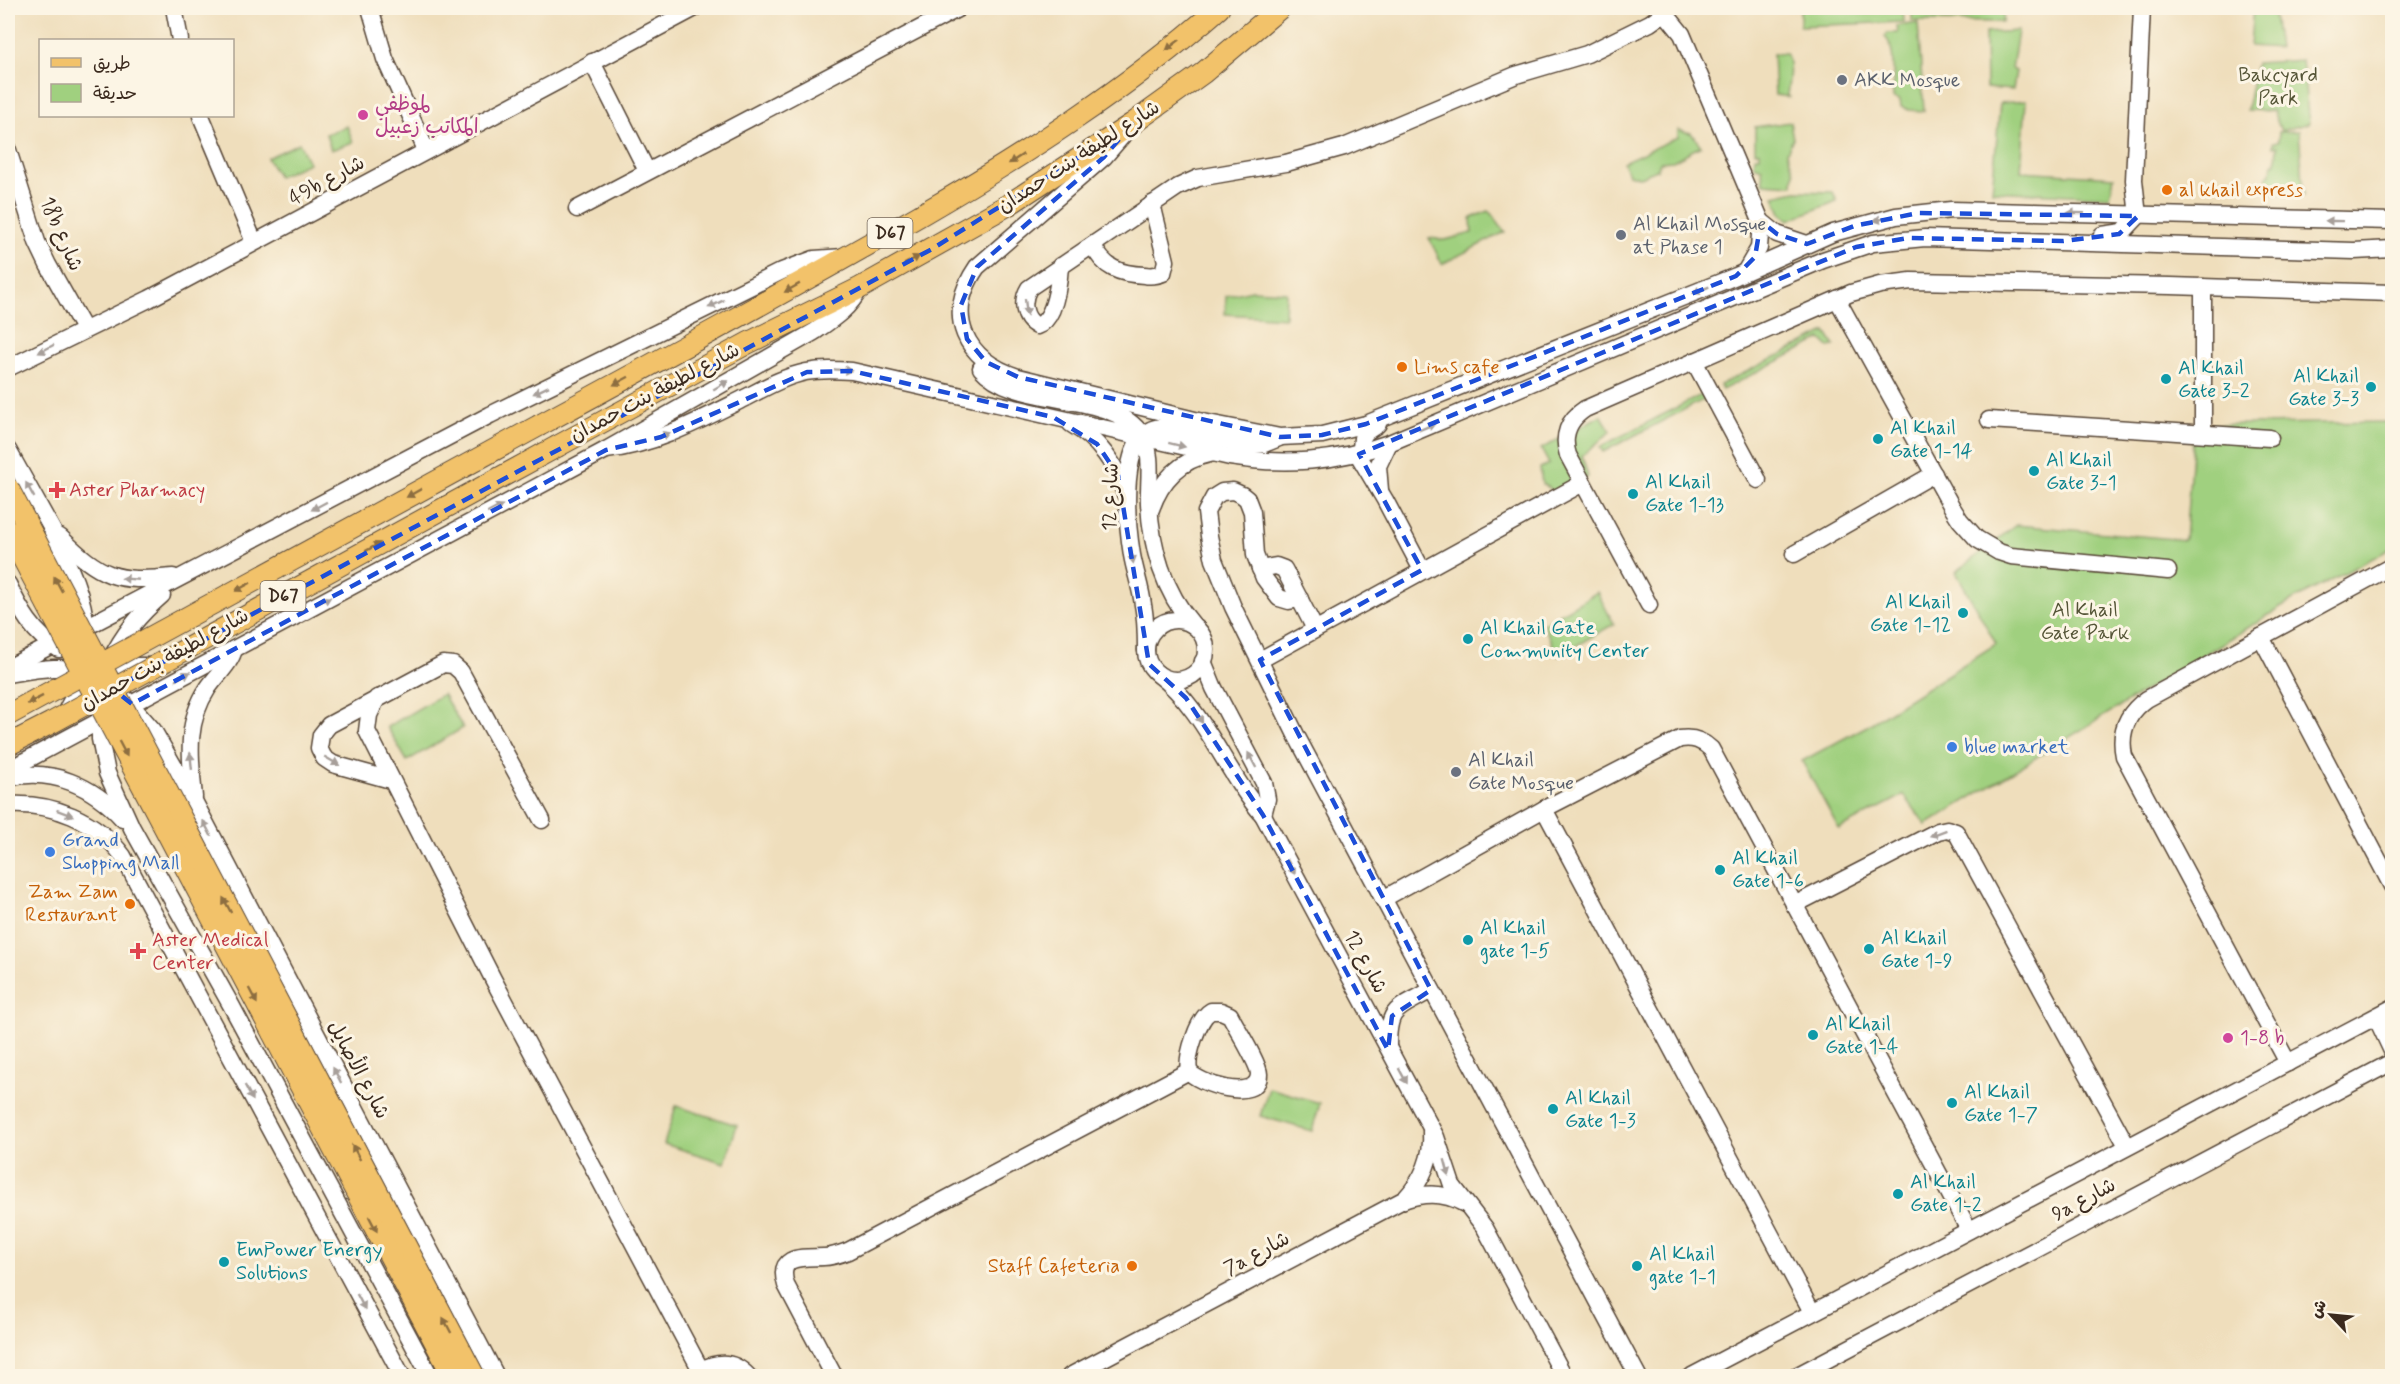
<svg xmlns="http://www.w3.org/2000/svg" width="2400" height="1384" font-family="Mynerve,'Playpen Sans Arabic',sans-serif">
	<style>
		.green { fill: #a0d07f; stroke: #6e7d4e; stroke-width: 1.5 }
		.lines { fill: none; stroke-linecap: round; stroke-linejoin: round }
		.minor-casing { stroke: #564536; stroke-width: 19 }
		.major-casing { stroke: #564536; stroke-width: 23 }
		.minor { stroke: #fff; stroke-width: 16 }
		.major { stroke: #f2c26a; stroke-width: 21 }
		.major-bridge-casing { stroke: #564536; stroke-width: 23; stroke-linecap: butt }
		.major-bridge { stroke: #f2c26a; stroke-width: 21 }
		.oneway { fill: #8d6e40 }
		.oneway2 { fill: #a79f9a }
		.marked { fill: none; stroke: #1d4ed8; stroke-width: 4.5; stroke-dasharray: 12 8; stroke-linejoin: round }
		.worship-dot { fill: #6b7280; stroke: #fcf5e5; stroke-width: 2 }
		.hotel-dot { fill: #d1479c; stroke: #fcf5e5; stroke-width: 2 }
		.food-dot { fill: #e8710a; stroke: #fcf5e5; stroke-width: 2 }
		.culture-dot { fill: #0f9aa8; stroke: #fcf5e5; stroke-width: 2 }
		.health-dot { fill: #e0444e; stroke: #fcf5e5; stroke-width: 2 }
		.shop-dot { fill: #3f7fe0; stroke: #fcf5e5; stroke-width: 2 }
		.labels { text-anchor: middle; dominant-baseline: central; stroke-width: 6; stroke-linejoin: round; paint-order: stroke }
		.shield { fill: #fcf5e5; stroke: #75675a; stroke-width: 1.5 }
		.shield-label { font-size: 18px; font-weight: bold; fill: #3b2a1e }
		.park-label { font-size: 20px; fill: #545436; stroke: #fcf5e5 }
		.worship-label { font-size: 20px; fill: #5b616d; stroke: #fcf5e5; text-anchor: start }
		.hotel-label { font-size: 20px; fill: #b23c85; stroke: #fcf5e5; text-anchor: start }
		.street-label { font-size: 20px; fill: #3b2a1e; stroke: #fcf5e5 }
		.food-label { font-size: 20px; fill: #c56008; stroke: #fcf5e5; text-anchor: start }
		.culture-label { font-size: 20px; fill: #0d838f; stroke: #fcf5e5; text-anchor: start }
		.health-label { font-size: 20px; fill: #be3a42; stroke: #fcf5e5; text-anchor: start }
		.shop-label { font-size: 20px; fill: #366cbe; stroke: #fcf5e5; text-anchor: start }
	</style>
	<rect width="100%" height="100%" fill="#fcf5e5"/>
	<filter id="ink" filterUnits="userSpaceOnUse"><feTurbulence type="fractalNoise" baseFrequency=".0167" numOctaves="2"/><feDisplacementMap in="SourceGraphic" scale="12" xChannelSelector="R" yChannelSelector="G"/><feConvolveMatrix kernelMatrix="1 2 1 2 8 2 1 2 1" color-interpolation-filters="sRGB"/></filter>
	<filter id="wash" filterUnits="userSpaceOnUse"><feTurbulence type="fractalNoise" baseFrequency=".008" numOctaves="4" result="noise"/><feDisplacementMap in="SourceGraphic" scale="24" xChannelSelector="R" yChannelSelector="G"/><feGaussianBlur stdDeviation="1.35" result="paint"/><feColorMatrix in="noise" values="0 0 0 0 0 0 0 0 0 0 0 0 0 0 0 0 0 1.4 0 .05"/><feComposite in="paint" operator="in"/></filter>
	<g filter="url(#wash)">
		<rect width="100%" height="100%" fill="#efdebc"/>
		<g class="green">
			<path d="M1800 8H1903L1904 22 1800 26Z"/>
			<path d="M1912 8H2004L2003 22 1912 21Z"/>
			<path d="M2253 8H2273L2279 48 2250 46Z"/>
			<path d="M1918 23 1924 111 1909 110 1901 107 1900 100 1893 98C1892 82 1897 48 1885 37L1887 33H1898L1897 26Z"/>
			<path d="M2018 31 2012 69 2016 71 2013 90 1986 88 1985 33Z"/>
			<path d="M1786 53C1792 66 1789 81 1787 95L1790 97 1775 95 1773 54Z"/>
			<path d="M2302 60 2309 123 2281 131 2273 111 2247 110 2256 63Z"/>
			<path d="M2026 101 2021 171 2114 177 2110 197 1992 191 2000 103Z"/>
			<path d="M1790 122 1793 139 1787 152 1794 172 1793 185 1763 183 1762 168 1754 165 1755 156H1760V151H1755V127Z"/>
			<path d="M347 126 353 142 331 150 326 134Z"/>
			<path d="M1678 130 1691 133 1701 146 1673 161 1660 162 1657 170 1640 177 1629 174 1623 162 1678 137Z"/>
			<path d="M2299 131 2304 195 2269 192 2267 176 2270 175 2273 164 2276 162 2277 146 2273 147V142L2278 141 2279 132Z"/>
			<path d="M299 143 309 163 278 177 267 158Z"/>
			<path d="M1796 191 1833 192 1837 201 1789 220 1781 213 1774 196Z"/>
			<path d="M1489 211 1505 232 1442 264 1429 238 1445 240 1472 233 1471 218Z"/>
			<path d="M1252 290 1286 292 1285 318 1225 314 1226 296Z"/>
			<path d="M1826 332 1835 346 1829 347 1821 339 1722 390 1720 385Z"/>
			<path d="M1703 394 1705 399 1603 452 1600 447Z"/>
			<path d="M1601 415 1611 431 1582 456 1588 477 1555 495 1550 488 1542 484 1540 468 1549 464 1541 449Z"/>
			<path d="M2388 422 2392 433V548L2295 599 1926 825 1904 795 1839 829 1802 761 1867 726 1996 644 1956 572 2016 525 2185 540 2194 425Z"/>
			<path d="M1597 592 1614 624 1558 656 1543 624Z"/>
			<path d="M443 694 463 728 407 761 387 727Z"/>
			<path d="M1269 1088 1320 1103 1312 1131 1260 1116Z"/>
			<path d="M676 1106 737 1125 725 1163 664 1144Z"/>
		</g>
	</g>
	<g filter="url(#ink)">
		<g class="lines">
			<defs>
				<g id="minor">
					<path d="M174 8 180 40"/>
					<path d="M370 8 385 59 426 150"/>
					<path d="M1665 13 1682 34 1761 221 1759 248 1745 272"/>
					<path d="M592 62 647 171"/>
					<path d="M201 116 254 242"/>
					<path d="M1123 135 1104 157 977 267C943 316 965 360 1018 377L1203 422 1280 437 1322 435 1366 424 1736 276 1833 233 1896 216 1951 210 2392 221"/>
					<path d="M8 150 37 242 48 265 84 329"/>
					<path d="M577 209 959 8"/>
					<path d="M1761 221 1777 234 1807 244"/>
					<path d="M2102 235 2123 232 2138 216 2134 180 2142 8"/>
					<path d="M1093 245C1103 268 1120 274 1144 275 1151 276 1156 276 1163 273L1166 261 1152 204"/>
					<path d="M1060 266C1059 282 1055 320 1037 326 1023 319 1021 301 1029 288L1178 187 1198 178 1286 163 1344 147 1516 75 1587 54 1650 23 1671 8"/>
					<path d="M2203 287V433"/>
					<path d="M1837 299 1953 509 1960 520 1977 539 1999 552 2011 556 2168 571"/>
					<path d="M1694 361 1758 480"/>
					<path d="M8 368 149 299 695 8"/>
					<path d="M981 368C1016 409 1111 389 1142 435 1154 454 1148 482 1149 503 1151 547 1164 592 1193 625"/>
					<path d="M1989 420 2270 438"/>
					<path d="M1071 424C1098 439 1117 465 1125 494"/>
					<path d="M1378 424 1366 432 1362 438 1360 458 1385 500 1422 570"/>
					<path d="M8 450 53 531V536C70 566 84 596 86 631"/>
					<path d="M606 450C653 445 697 422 739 401 761 390 782 377 806 372 822 369 837 370 852 371L1230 457C1286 466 1336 462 1389 443L1823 260 1873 243 1925 238 2354 251 2392 249"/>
					<path d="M1380 490 1378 466 1389 443"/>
					<path d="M1151 509C1161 481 1180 460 1210 454"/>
					<path d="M60 537C101 577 115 583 173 577"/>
					<path d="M1794 554 1934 474"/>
					<path d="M1260 569 1276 566 1284 569 1315 629"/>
					<path d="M8 584C20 610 33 634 59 649"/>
					<path d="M1300 599 1289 601 1279 598 1264 578 1255 555 1252 512 1247 499 1242 495 1233 491 1222 492 1214 497 1206 512 1209 536 1214 560 1233 607 1297 737 1638 1376"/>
					<path d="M1649 605 1568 455C1562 436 1568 420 1585 409L1851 293 1880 285 1911 281 2171 286 2392 293"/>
					<circle cx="1176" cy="650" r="30"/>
					<path d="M2261 637 2392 886"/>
					<path d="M1146 651C1146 636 1146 620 1143 605 1141 588 1135 572 1132 555 1127 524 1116 430 1162 427L1247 445 1264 444 1279 438"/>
					<path d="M1260 660 1583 483"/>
					<path d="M110 661C123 634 139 615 162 595"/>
					<path d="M1203 661 1214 688 1264 783 1267 799 1263 815"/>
					<path d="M99 666H154"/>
					<path d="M8 668 490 415 782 271 814 259 844 257"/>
					<path d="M8 674C32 670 67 662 90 675"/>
					<path d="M1158 674C1206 711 1224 771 1263 815L1436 1137 1452 1185 1485 1228 1564 1376"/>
					<path d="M124 697 153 730 195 803 496 1376"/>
					<path d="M377 698 369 715 367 731 493 979 704 1376"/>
					<path d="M100 713V739L107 773 132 828 231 1005 430 1376"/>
					<path d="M62 719 77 690 82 668"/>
					<path d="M8 770 606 450 814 332C833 319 849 309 860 288"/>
					<path d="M8 778C52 767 93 786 123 819"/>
					<path d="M391 780 333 764 324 758 319 748 321 735 329 725 443 664 453 665 461 672 542 820"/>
					<path d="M194 797C190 757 185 723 208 688 217 675 231 663 234 649"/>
					<path d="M8 805C52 802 97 820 123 856L402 1376"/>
					<path d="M1544 809 1812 1312"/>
					<path d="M1383 899 1544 809 1680 739C1693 737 1702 740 1711 749L1969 1230"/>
					<path d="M1794 905 1938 831 1947 829 1956 832 2127 1146"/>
					<path d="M1211 1011H1221L1230 1015C1236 1027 1259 1064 1259 1074 1259 1104 1196 1083 1189 1071 1186 1056 1198 1018 1211 1011Z"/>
					<path d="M2376 1017 2392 1051"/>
					<path d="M1388 1047C1388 1005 1398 1010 1431 990"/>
					<path d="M2288 1063 2124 756C2119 732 2127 713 2147 699L2392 566"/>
					<path d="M1404 1200C1422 1181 1433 1158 1431 1131"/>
					<path d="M698 1376 701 1370C718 1361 734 1361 748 1376"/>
					<path d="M834 1376 786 1285C776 1253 805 1258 824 1257 832 1257 840 1254 848 1251L1189 1071"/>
					<path d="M1070 1376 1403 1200C1425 1192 1445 1192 1465 1204"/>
					<path d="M1692 1376 2392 1008"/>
					<path d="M1796 1376 2392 1062"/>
				</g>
				<g id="major">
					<path d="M540 425C666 357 792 288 917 217 1023 156 1127 89 1219 8"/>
					<path d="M558 446 748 343 860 288 1008 205 1132 124 1203 73 1280 8"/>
				</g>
			</defs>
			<use href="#minor" class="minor-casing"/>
			<use href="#major" class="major-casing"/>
			<use href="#minor" class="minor"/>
			<use href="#major" class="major"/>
			<defs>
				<g id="major-bridge">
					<path d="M8 488 474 1376"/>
					<path d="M8 530 453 1376"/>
					<path d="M8 715 540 425"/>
					<path d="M8 745 51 723 558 446"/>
				</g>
			</defs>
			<use href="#major-bridge" class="major-bridge-casing"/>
			<use href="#major-bridge" class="major-bridge"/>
		</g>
		<defs><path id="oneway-solid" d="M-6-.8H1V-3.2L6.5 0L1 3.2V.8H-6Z" transform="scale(1.5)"/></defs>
		<g class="oneway">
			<use href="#oneway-solid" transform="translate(1173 45) rotate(142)"/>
			<use href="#oneway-solid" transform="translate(1016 159) rotate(147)"/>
			<use href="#oneway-solid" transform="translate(912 260) rotate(-29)"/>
			<use href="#oneway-solid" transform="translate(792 288) rotate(151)"/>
			<use href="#oneway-solid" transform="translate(621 381) rotate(152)"/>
			<use href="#oneway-solid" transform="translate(414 493) rotate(151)"/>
			<use href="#oneway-solid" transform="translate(373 547) rotate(-29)"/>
			<use href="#oneway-solid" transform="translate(58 584) rotate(-118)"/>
			<use href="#oneway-solid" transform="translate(243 587) rotate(151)"/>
			<use href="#oneway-solid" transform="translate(35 700) rotate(153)"/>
			<use href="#oneway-solid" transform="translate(123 749) rotate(62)"/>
			<use href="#oneway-solid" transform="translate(227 905) rotate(-118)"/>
			<use href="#oneway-solid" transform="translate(253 996) rotate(62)"/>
			<use href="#oneway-solid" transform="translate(356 1152) rotate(-118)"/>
			<use href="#oneway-solid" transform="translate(373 1224) rotate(62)"/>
			<use href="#oneway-solid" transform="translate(447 1325) rotate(-118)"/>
		</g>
		<g class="oneway2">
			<use href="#oneway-solid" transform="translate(2076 213) rotate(-179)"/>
			<use href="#oneway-solid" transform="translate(1882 219) rotate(168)"/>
			<use href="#oneway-solid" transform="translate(2334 221) rotate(-179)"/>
			<use href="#oneway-solid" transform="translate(1701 290) rotate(158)"/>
			<use href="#oneway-solid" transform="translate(716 304) rotate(154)"/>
			<use href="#oneway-solid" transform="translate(1026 307) rotate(83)"/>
			<use href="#oneway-solid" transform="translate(46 349) rotate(152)"/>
			<use href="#oneway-solid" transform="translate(843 370) rotate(4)"/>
			<use href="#oneway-solid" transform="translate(721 385) rotate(-30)"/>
			<use href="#oneway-solid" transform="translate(541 390) rotate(154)"/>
			<use href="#oneway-solid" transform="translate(1427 427) rotate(-23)"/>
			<use href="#oneway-solid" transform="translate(662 436) rotate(-22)"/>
			<use href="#oneway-solid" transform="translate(1177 445) rotate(14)"/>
			<use href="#oneway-solid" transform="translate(30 490) rotate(-119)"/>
			<use href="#oneway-solid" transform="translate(319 506) rotate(152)"/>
			<use href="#oneway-solid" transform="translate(495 509) rotate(-28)"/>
			<use href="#oneway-solid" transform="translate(1132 555) rotate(81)"/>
			<use href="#oneway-solid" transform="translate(130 579) rotate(-175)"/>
			<use href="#oneway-solid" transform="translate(323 601) rotate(-28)"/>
			<use href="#oneway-solid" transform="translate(183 676) rotate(-29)"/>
			<use href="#oneway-solid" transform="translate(1198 716) rotate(58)"/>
			<use href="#oneway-solid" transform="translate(1252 760) rotate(-118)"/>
			<use href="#oneway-solid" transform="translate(191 761) rotate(-96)"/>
			<use href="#oneway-solid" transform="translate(332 761) rotate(30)"/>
			<use href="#oneway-solid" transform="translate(65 813) rotate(20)"/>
			<use href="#oneway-solid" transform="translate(207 828) rotate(-118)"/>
			<use href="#oneway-solid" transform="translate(1938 833) rotate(160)"/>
			<use href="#oneway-solid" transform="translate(1291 867) rotate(62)"/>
			<use href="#oneway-solid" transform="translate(337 1075) rotate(-118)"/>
			<use href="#oneway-solid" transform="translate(1403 1076) rotate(61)"/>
			<use href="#oneway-solid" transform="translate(249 1093) rotate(62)"/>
			<use href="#oneway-solid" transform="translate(1447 1168) rotate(75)"/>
			<use href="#oneway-solid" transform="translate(361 1302) rotate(62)"/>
		</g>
	</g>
	<path class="marked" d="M1132 124 1104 157 977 267 961 305 967 339 986 362 1018 377 1280 437 1322 435 1366 424 1736 276 1755 257 1761 221 1777 234 1807 244 1854 226 1918 213 2138 216 2119 234 2063 241 1908 238 1856 247 1359 454 1422 570 1260 660 1431 990 1392 1016 1388 1050 1263 815 1186 698 1149 664 1118 475 1097 444 1053 417 852 371 807 372 661 437 606 450 132 704 113 689 932 249Z"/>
	<g class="worship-dot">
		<circle cx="1842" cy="80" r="6"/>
		<circle cx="1621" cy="235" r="6"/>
		<circle cx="1456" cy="772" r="6"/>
	</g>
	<g class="hotel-dot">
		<circle cx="363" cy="115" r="6"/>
		<circle cx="2228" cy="1038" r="6"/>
	</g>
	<g class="food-dot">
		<circle cx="2167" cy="190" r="6"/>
		<circle cx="1402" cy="367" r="6"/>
		<circle cx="130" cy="904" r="6"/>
		<circle cx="1132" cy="1266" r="6"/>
	</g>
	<g class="culture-dot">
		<circle cx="2166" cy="379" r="6"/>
		<circle cx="2371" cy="387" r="6"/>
		<circle cx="1878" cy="439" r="6"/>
		<circle cx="2034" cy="471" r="6"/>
		<circle cx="1633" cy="494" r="6"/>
		<circle cx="1963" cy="613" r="6"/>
		<circle cx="1468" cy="639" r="6"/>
		<circle cx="1720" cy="870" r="6"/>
		<circle cx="1468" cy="940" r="6"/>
		<circle cx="1869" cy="949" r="6"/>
		<circle cx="1813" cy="1035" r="6"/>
		<circle cx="1952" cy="1103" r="6"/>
		<circle cx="1553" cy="1109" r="6"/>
		<circle cx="1898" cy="1194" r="6"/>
		<circle cx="224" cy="1262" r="6"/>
		<circle cx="1637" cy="1266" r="6"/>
	</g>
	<g class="health-dot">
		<path d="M54 481h6v6h6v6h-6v6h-6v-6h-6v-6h6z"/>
		<path d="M135 942h6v6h6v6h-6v6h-6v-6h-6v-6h6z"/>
	</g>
	<g class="shop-dot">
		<circle cx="1952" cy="747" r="6"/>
		<circle cx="50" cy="852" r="6"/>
	</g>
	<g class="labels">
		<g class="shield">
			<rect x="867.5" y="218" width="45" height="30" rx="4.5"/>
			<rect x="260.5" y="581" width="45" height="30" rx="4.5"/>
		</g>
		<g class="shield-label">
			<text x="890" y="233">D67</text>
			<text x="283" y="596">D67</text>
		</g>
		<g class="park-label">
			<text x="2278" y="75">Bakcyard<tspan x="2278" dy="23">Park</tspan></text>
			<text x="2085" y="610">Al Khail<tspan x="2085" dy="23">Gate Park</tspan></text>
		</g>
		<g class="worship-label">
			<text x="1854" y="80">AKK Mosque</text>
			<text x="1633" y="224">Al Khail Mosque<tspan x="1633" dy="23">at Phase 1</tspan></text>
			<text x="1468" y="760">Al Khail<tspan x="1468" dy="23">Gate Mosque</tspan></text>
		</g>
		<g class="hotel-label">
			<text x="375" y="104">لموظفي<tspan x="375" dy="23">المكاتب زعبيل</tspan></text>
			<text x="2240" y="1038">1-8 b</text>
		</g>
		<g class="street-label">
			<text transform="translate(1079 157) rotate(-33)">شارع لطيفة بنت حمدان</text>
			<text transform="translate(327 181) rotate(-28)">49b شارع</text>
			<text transform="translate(61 234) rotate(67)">18b شارع</text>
			<text transform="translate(655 393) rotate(-28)">شارع لطيفة بنت حمدان</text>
			<text transform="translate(1111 497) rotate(-88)">شارع 12</text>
			<text transform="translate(165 660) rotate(-29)">شارع لطيفة بنت حمدان</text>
			<text transform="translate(1365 962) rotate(62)">شارع 12</text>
			<text transform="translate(358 1070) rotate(62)">شارع الأصايل</text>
			<text transform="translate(2084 1200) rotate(-28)">9a شارع</text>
			<text transform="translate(1257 1254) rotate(-28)">7a شارع</text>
		</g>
		<g class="food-label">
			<text x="2179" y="190">al khail express</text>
			<text x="1414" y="367">Lims cafe</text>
			<text x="118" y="892" text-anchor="end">Zam Zam<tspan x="118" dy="23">Restaurant</tspan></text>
			<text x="1120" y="1266" text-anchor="end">Staff Cafeteria</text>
		</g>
		<g class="culture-label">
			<text x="2178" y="368">Al Khail<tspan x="2178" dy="23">Gate 3-2</tspan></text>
			<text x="2359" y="376" text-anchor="end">Al Khail<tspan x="2359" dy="23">Gate 3-3</tspan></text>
			<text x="1890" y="428">Al Khail<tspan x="1890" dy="23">Gate 1-14</tspan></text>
			<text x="2046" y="460">Al Khail<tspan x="2046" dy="23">Gate 3-1</tspan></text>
			<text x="1645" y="482">Al Khail<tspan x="1645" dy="23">Gate 1-13</tspan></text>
			<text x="1951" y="602" text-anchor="end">Al Khail<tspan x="1951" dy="23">Gate 1-12</tspan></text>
			<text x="1480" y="628">Al Khail Gate<tspan x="1480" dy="23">Community Center</tspan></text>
			<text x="1732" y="858">Al Khail<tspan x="1732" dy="23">Gate 1-6</tspan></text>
			<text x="1480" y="928">Al Khail<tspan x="1480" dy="23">gate 1-5</tspan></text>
			<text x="1881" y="938">Al Khail<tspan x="1881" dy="23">Gate 1-9</tspan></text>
			<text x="1825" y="1024">Al Khail<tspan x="1825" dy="23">Gate 1-4</tspan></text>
			<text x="1964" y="1092">Al Khail<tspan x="1964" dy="23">Gate 1-7</tspan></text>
			<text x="1565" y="1098">Al Khail<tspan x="1565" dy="23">Gate 1-3</tspan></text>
			<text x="1910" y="1182">Al Khail<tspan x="1910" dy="23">Gate 1-2</tspan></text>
			<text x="236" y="1250">EmPower Energy<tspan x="236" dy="23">Solutions</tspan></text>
			<text x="1649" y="1254">Al Khail<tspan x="1649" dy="23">gate 1-1</tspan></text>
		</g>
		<g class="health-label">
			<text x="69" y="490">Aster Pharmacy</text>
			<text x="152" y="940">Aster Medical<tspan x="152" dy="23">Center</tspan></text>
		</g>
		<g class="shop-label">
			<text x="1964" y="747">blue market</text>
			<text x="62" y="840">Grand<tspan x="62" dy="23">Shopping Mall</tspan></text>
		</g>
	</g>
	<rect width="2400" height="1384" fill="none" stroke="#fcf5e5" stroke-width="30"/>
	<rect x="39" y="39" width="195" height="78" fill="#fcf5e5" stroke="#afa495" stroke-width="1.5"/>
	<rect x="51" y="58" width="30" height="9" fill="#f2c26a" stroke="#afa495" stroke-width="1.5"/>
	<text x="93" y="69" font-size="18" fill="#3b2a1e">طريق</text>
	<rect x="51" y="84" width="30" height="18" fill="#a0d07f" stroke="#afa495" stroke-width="1.5"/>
	<text x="93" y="99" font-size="18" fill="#3b2a1e">حديقة</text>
	<g transform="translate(2331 1315) rotate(296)" stroke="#fcf5e5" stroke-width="4.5" paint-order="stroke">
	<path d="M0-4.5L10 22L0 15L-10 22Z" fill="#3b2a1e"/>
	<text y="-9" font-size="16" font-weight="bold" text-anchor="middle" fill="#3b2a1e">ش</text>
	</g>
</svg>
